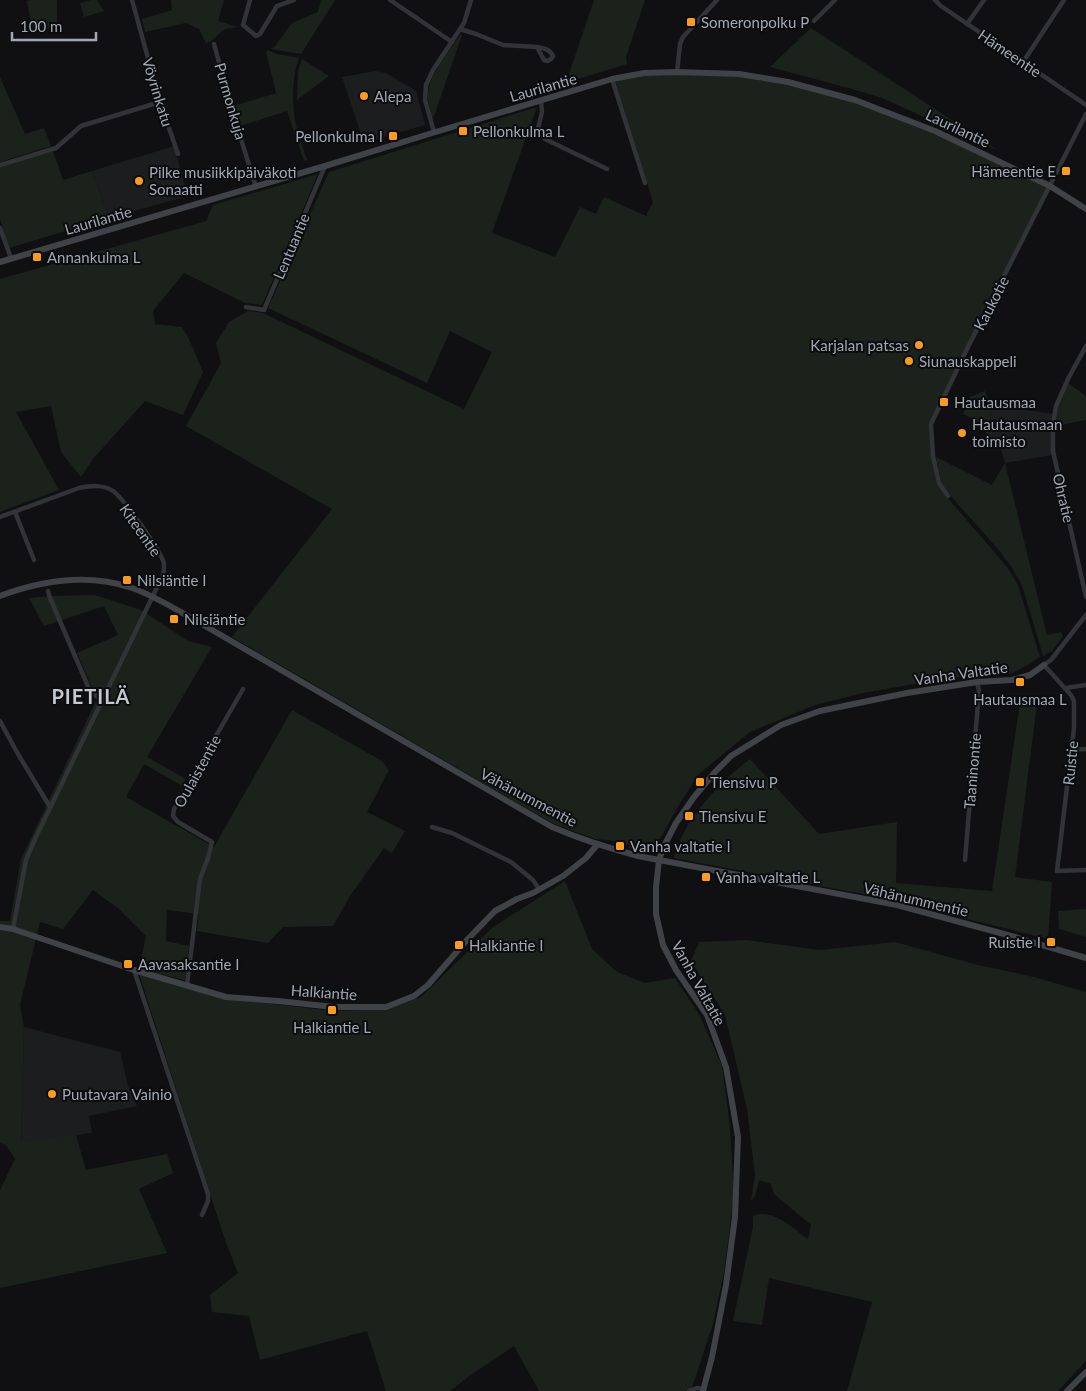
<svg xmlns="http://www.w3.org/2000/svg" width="1086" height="1391" font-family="Lato,sans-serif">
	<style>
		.built { fill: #1c1d1f }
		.green { fill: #1a221b }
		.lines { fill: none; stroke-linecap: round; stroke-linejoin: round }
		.street { stroke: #313337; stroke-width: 4.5 }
		.secondary { stroke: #3f4247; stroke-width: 6 }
		.poi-dot { fill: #fd9b1d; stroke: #0b0c0d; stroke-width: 2 }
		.labels { text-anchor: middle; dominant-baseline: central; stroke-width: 4; stroke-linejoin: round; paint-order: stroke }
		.poi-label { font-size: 15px; fill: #a1a8b4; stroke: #0b0c0d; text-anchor: start }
		.street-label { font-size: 15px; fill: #a1a8b4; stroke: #0b0c0d }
		.district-label { font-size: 20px; font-weight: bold; letter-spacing: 1px; fill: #c2c7d0; stroke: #0b0c0d }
	</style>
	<rect width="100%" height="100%" fill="#101012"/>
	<g class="built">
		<path d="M375 71 386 73 416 91 425 125 364 143 342 77Z"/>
		<path d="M174 146 186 190 184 197 109 218 92 171Z"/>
		<path d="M1010 399 1013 408 1054 414 1051 425 1052 455 1005 463 1001 449 993 442 989 403Z"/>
		<path d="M24 1027 120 1052 128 1086 137 1106 89 1116 92 1133 21 1143Z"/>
	</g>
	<g class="green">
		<path d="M30 0H57V27L33 34 27 1Z"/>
		<path d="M91 0H97L104 11 84 17 80 3Z"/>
		<path d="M171 0H224L218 21 238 27C234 28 230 28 226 29 218 32 215 41 206 43L199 29 186 23 145 32 142 19 172 10Z"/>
		<path d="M321 0H335L301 54 271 49 275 46 292 23 318 12Z"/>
		<path d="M594 0H645L626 57 627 64 568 82V77Z"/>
		<path d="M811 28 990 145 997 150 882 98 852 89 770 67Z"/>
		<path d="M461 34 462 35 433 119C431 113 429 106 428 100 425 79 449 51 461 34Z"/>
		<path d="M268 50 277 54 299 58C292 77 292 101 295 121 298 134 303 147 307 160L304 161 287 111 240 126 233 106 276 93 266 52Z"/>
		<path d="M302 59 329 76 297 100 298 70Z"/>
		<path d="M677 72 739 74 855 100 935 131 1050 186 931 424C932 449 933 473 946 496L1008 568 1018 585 1040 657 1026 666 1010 674 976 675 938 680 863 693 815 705 750 732 699 774 680 803 661 837 652 848 646 849 608 840 595 839 552 823 232 637 332 509 186 426 221 363 216 343 229 322 248 311 263 313 464 409 492 352 450 331 427 383 268 308 329 172 537 107 492 233 555 257 580 207 596 214 604 197 646 216 653 202 616 83 612 79Z"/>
		<path d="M0 77 25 134 44 128 51 146 0 162Z"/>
		<path d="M53 151 63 180 92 171 109 218 9 248 0 219V167Z"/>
		<path d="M318 174 262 305 245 303 184 273 153 311 155 324 182 327 189 339 203 372 183 415 145 401 92 460 81 477 61 452 51 406 16 412 59 490 0 512V279L206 221 213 205Z"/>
		<path d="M1068 383 1086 396V420L1055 426 1058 407Z"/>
		<path d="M985 391 989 403 993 442 976 420 963 414 970 397Z"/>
		<path d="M936 457 992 485 1005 463 1047 635 1061 632 1063 636 1052 651 1043 656 1022 585 1011 566 997 548 950 495 941 482Z"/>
		<path d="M95 595 141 610 188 641 212 647 147 757 186 779 182 786 144 764 126 797 214 847 292 710 382 761 389 770 367 812 405 831 392 853 384 848 350 896 333 926 283 927 268 943 197 931 199 914 167 910 166 941 189 946 185 980 139 969 146 936 119 909 93 890 63 929 40 922 20 1005 24 1027 21 1142 76 1135 86 1170 167 1154 173 1173 139 1189 167 1253 0 1288V1190L15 1159 6 1145 0 1143V921H10L21 859 97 699 77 653 118 635 104 606 44 626 29 598 51 596Z"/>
		<path d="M1021 696H1038L1015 877 1052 882 1048 939 874 896 674 858C683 820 720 782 750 759L819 834 897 822 896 883 992 891Z"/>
		<path d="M565 881 592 949 617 972 645 983 675 978 699 1014 722 1066 730 1126 734 1196 724 1272 713 1324 692 1388 684 1391H539L514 1346 468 1377 450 1391H386L367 1331 260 1360 249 1316 212 1312 210 1295 238 1273 225 1240 139 974 219 998 335 1011 387 1009 421 997 493 927Z"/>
		<path d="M1086 909V937L1059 929 1058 911Z"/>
		<path d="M746 940 820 950 895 942 978 965 1034 977 1086 992V1361L1058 1391H847L872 1302 769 1278 762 1325 733 1321 753 1227V1216C772 1207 794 1229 808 1239L811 1225 774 1194 771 1184 759 1180 755 1196 751 1201 755 1175 747 1109 725 1015 691 961 699 942Z"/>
	</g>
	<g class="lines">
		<g class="street">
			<path d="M132 0 160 102 178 154"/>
			<path d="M250 0 243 25 256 36 260 34 277 6 294 0"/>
			<path d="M390 0 452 42"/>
			<path d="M935 0 941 6 1086 105"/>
			<path d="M814 21 835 0"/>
			<path d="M967 24 984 0"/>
			<path d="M460 29 476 34 503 45 537 47 544 60 548 61 551 59 553 56C550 49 543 48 537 47"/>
			<path d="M214 44 235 120 256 187"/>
			<path d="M1023 62 1064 0"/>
			<path d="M677 72 680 44 683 37 717 0"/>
			<path d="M612 79 645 183"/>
			<path d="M541 100 542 112 537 133 545 139 607 169"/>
			<path d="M434 132 425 100 426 85 433 70 464 23 471 0"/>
			<path d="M0 165 56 148 81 126 160 102"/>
			<path d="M0 228 11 258"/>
			<path d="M246 307 264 310 325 166"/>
			<path d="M1086 346 1069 377 1056 406 1053 425V451L1086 597"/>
			<path d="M948 496 939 483 933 456 931 424 966 351 1086 114"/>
			<path d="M15 512 34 560"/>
			<path d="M0 517 79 488C90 486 103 484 113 491 123 498 162 552 164 564 164 567 164 572 163 575L35 839 26 860 13 929"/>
			<path d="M48 591 50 598 90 691 102 701"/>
			<path d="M1086 615 1051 660 1044 665 1071 695 1074 701V728L1057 871 1086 870"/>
			<path d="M1065 688 1086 685"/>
			<path d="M0 721 18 754 50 807"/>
			<path d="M1071 750 1086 749"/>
			<path d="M432 827 452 833 511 862 533 880 539 889"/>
			<path d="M965 860 979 691 977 682"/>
			<path d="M134 970 208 1194V1201L202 1215"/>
			<path d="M187 985 200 879 208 858 212 842 178 822 173 816 174 809 243 689"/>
			<path d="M689 1391 697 1388 704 1389"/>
		</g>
		<g class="secondary">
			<path d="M0 262 325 166 429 134 612 79 644 73 677 72 739 74 788 82 855 100 935 131 1050 186 1086 209"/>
			<path d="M0 596C43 580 88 573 132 588 152 595 170 606 188 616L552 827C580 839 608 848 638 856L897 905 1015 937 1086 958"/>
			<path d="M0 927 13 929 134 970 226 997 278 1001 334 1007H386L414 996 428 985 467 940 495 911 517 899 533 893 563 876 586 858 597 845"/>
			<path d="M703 1391 712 1357 726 1285 735 1217 738 1137 726 1067 707 1015 676 970 663 945 656 914V887L659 860 664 846 676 823 694 797 715 772 731 756 781 725 820 711 907 693 977 682 1012 680 1030 675 1044 665"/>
			<path d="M1067 1391 1086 1372"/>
		</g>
	</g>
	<g class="poi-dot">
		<rect x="686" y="17" width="10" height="10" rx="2.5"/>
		<circle cx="364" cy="96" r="5"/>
		<rect x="458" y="126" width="10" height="10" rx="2.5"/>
		<rect x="388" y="131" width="10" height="10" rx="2.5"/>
		<rect x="1061" y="166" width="10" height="10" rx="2.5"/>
		<circle cx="139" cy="181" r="5"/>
		<rect x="32" y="252" width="10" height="10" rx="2.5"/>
		<circle cx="919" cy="345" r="5"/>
		<circle cx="909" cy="361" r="5"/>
		<rect x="939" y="397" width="10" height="10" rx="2.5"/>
		<circle cx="962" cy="433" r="5"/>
		<rect x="122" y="575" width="10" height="10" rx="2.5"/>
		<rect x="169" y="614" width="10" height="10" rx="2.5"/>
		<rect x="1015" y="677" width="10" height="10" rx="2.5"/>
		<rect x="695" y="777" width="10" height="10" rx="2.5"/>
		<rect x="684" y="811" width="10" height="10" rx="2.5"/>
		<rect x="615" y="841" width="10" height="10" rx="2.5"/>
		<rect x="701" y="872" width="10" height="10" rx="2.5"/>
		<rect x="1046" y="937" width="10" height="10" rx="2.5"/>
		<rect x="454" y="940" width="10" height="10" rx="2.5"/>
		<rect x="123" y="959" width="10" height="10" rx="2.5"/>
		<rect x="327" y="1005" width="10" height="10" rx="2.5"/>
		<circle cx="52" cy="1094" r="5"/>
	</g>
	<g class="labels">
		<g class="poi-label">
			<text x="701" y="22">Someronpolku P</text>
			<text x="374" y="96">Alepa</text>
			<text x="473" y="131">Pellonkulma L</text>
			<text x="383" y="136" text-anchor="end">Pellonkulma I</text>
			<text x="1056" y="171" text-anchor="end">Hämeentie E</text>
			<text x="149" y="172">Pilke musiikkipäiväkoti<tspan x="149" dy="17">Sonaatti</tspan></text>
			<text x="47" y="257">Annankulma L</text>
			<text x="909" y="345" text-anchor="end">Karjalan patsas</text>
			<text x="919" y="361">Siunauskappeli</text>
			<text x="954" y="402">Hautausmaa</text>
			<text x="972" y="424">Hautausmaan<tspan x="972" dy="17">toimisto</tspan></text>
			<text x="137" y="580">Nilsiäntie I</text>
			<text x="184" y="619">Nilsiäntie</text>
			<text x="1020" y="699" text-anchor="middle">Hautausmaa L</text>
			<text x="710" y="782">Tiensivu P</text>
			<text x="699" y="816">Tiensivu E</text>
			<text x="630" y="846">Vanha valtatie I</text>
			<text x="716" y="877">Vanha valtatie L</text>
			<text x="1041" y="942" text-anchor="end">Ruistie I</text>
			<text x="469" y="945">Halkiantie I</text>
			<text x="138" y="964">Aavasaksantie I</text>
			<text x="332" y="1027" text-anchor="middle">Halkiantie L</text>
			<text x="62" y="1094">Puutavara Vainio</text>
		</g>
		<g class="street-label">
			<text transform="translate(1010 53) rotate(34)">Hämeentie</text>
			<text transform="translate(543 87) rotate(-16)">Laurilantie</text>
			<text transform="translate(158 92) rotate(73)">Vöyrinkatu</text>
			<text transform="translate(231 101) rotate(74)">Purmonkuja</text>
			<text transform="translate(958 128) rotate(25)">Laurilantie</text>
			<text transform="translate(98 220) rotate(-16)">Laurilantie</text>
			<text transform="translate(291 246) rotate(-67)">Lentuantie</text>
			<text transform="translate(991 303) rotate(-63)">Kaukotie</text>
			<text transform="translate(1064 498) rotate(77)">Ohratie</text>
			<text transform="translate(141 530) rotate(55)">Kiteentie</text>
			<text transform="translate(961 673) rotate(-8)">Vanha Valtatie</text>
			<text transform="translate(1070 763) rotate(-84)">Ruistie</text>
			<text transform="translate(197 771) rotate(-61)">Oulaistentie</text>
			<text transform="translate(972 771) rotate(-85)">Taaninontie</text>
			<text transform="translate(529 797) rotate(28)">Vähänummentie</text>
			<text transform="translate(916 899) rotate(13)">Vähänummentie</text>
			<text transform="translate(699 983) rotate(61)">Vanha Valtatie</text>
			<text transform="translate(324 992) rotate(4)">Halkiantie</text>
		</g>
		<g class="district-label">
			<text x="91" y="696">PIETILÄ</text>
		</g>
	</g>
	<path d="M12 32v8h84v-8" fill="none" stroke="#a1a8b4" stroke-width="2.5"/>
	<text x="20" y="32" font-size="15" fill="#a1a8b4" stroke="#0b0c0d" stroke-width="4" paint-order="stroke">100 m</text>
</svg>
